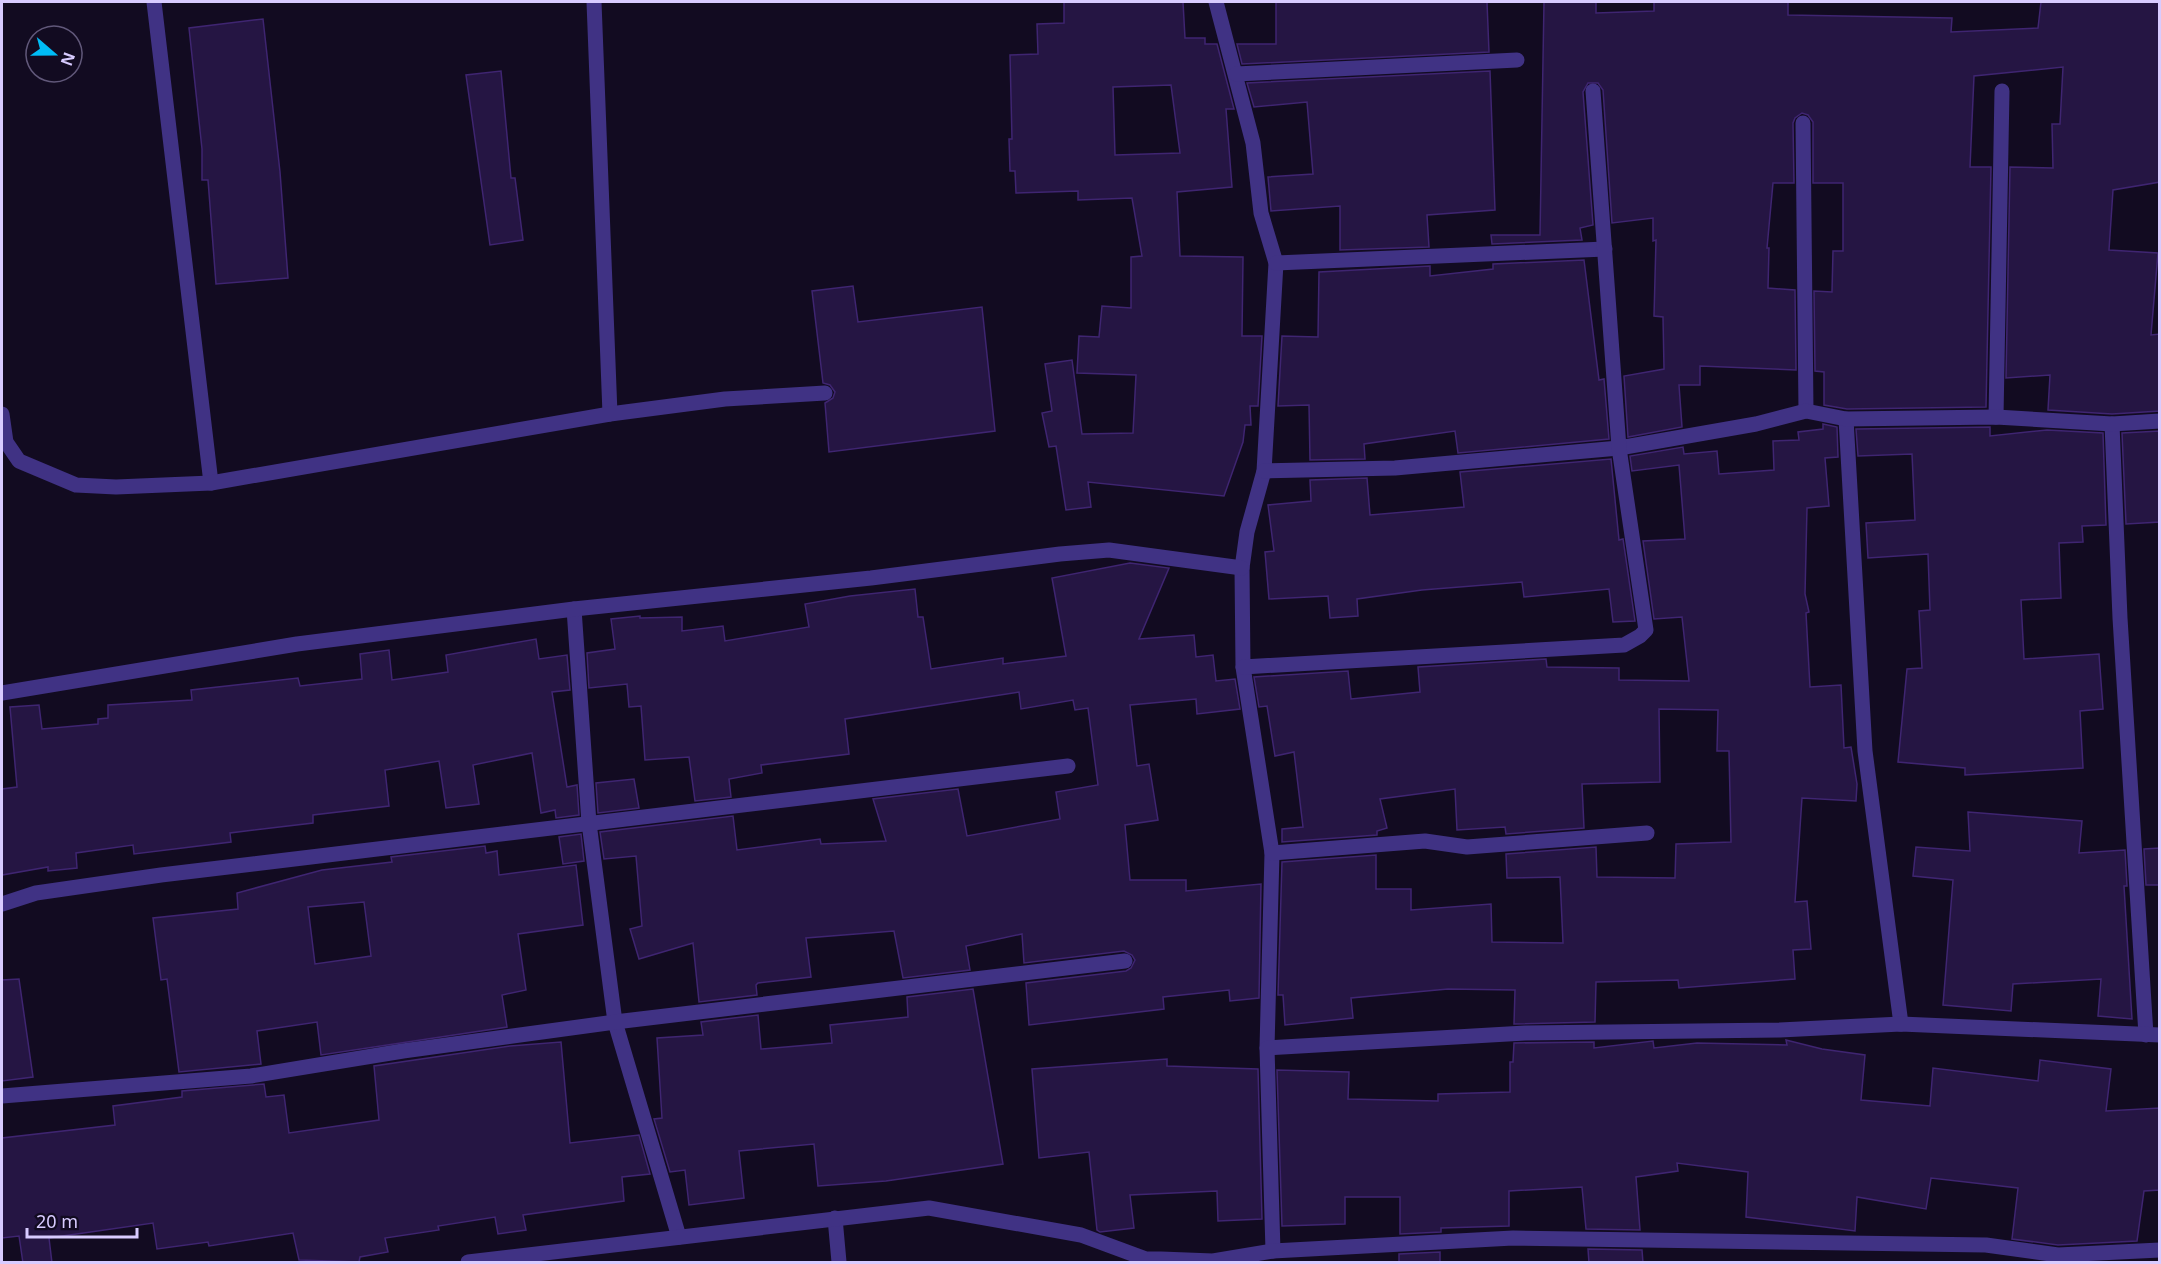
<svg xmlns="http://www.w3.org/2000/svg" width="2161" height="1264" font-family="'Noto Sans',sans-serif">
	<style>
		.building { fill: #251543; stroke: #3f2571; stroke-width: 1.5; fill-rule: evenodd }
		.lines { fill: none; stroke-linecap: round; stroke-linejoin: round }
		.service { stroke: #403284; stroke-width: 15 }
		.minor { stroke: #403284; stroke-width: 15 }
	</style>
	<rect width="100%" height="100%" fill="#120b21"/>
	<g class="building">
		<path d="M1064 2H1183L1185 38H1205V44H1217L1234 109H1226L1232 187 1177 192 1180 256 1243 257 1242 336H1262L1258 406H1250L1251 425H1245L1243 442 1224 496 1088 482 1091 507 1066 510 1056 446 1049 447 1042 413 1052 411 1045 364 1072 360 1082 434 1133 433 1136 375 1077 373 1079 336 1099 337 1102 306 1131 308V257L1142 256 1132 198 1078 200V191L1016 193 1015 171H1010L1009 139H1012L1010 55 1038 54 1037 24 1064 23ZM1171 85 1180 153 1115 155 1113 87Z"/>
		<path d="M1276 2H1487L1489 52 1242 64 1237 44H1276Z"/>
		<path d="M1544 2H1596V13L1654 11V2H1788V15L1952 18 1951 32 2038 28 2041 2H2160V182L2113 190 2109 250 2158 253 2151 335 2160 334V411L2112 414 2048 410 2050 375 2006 378 2010 167 2053 168 2052 124H2060L2063 67 1974 76 1970 167H1991L1986 407 1847 409 1824 405V372L1815 371 1814 291 1832 292 1833 251H1843V183H1813V122L1808 115 1802 113 1795 118 1793 123 1794 183H1773L1767 248H1769L1768 288 1795 290 1796 370 1700 366V385H1679L1682 427 1628 437 1624 376 1664 369 1663 317 1654 316 1656 240 1653 241V218L1612 223 1603 90 1598 83H1588L1583 92 1593 225 1580 228 1582 240 1492 244 1491 235H1540Z"/>
		<path d="M263 19 280 172 288 278 216 284 208 180H202V149L189 28Z"/>
		<path d="M501 71 511 178H515L523 240 490 245 466 75Z"/>
		<path d="M1490 71 1495 210 1427 215 1429 247 1340 250V206L1271 211 1268 177 1313 174 1307 102 1254 107 1247 83Z"/>
		<path d="M1584 260 1599 380 1604 379 1609 439 1458 453 1455 431 1364 444 1365 459 1310 460 1309 405 1278 406 1282 336 1318 337 1319 272 1430 266V276L1493 269V264Z"/>
		<path d="M853 286 858 322 982 307 995 431 829 452 825 403 833 398 835 392 830 385 823 383 812 291Z"/>
		<path d="M1823 424 1837 427 1838 457 1825 458 1829 506 1807 508 1805 594 1809 612 1806 613 1810 687 1841 685 1844 748 1851 747 1857 784 1856 801 1802 798 1795 902 1807 901 1811 949 1793 950 1795 979 1679 988 1678 980 1596 982 1595 1022 1514 1024 1515 990 1448 989 1351 998 1353 1018 1285 1025 1283 995H1278L1282 862 1376 855V889H1411V910L1491 904 1492 942 1563 943 1560 877 1507 878 1506 854 1596 847 1597 877 1675 878 1676 844 1731 842 1729 751H1717L1718 710 1659 709 1660 782 1582 784 1584 828 1506 834 1505 827 1457 830 1455 789 1380 799 1387 828 1377 831V835L1282 842V829L1303 827 1294 752 1275 756 1267 706 1259 707 1254 677 1348 671 1351 699 1420 692 1418 667 1546 659 1547 667 1619 668V680L1689 681 1682 617 1654 619 1643 541 1685 539 1679 465 1632 471 1630 456 1683 447 1684 454 1717 451 1719 474 1774 470 1773 441 1799 440 1798 432 1823 429Z"/>
		<path d="M1990 427V436L2047 430 2103 433 2106 525 2082 526 2083 542 2059 543 2061 598 2021 600 2024 659 2099 654 2103 709 2080 711 2083 768 1965 775V768L1898 762 1907 669 1922 668 1919 611 1930 610 1928 554 1868 558 1866 523 1915 520 1912 454 1858 456 1856 429Z"/>
		<path d="M2160 431V522L2126 524 2122 433Z"/>
		<path d="M1611 459 1619 540 1623 539 1635 621 1613 622 1609 589 1524 597 1522 582 1422 590 1357 599 1358 616 1330 618 1328 596 1269 599 1265 552 1274 551 1268 505 1311 501 1310 480 1367 478 1370 515 1464 507 1460 472Z"/>
		<path d="M1130 563 1169 568 1139 639 1194 635 1196 657 1213 655 1216 681 1235 679 1240 709 1197 714 1196 699 1130 705 1137 766 1149 764 1158 820 1125 825 1130 880H1186V891L1261 884 1259 998 1230 1001 1229 990 1163 997 1164 1009 1029 1025 1026 983 1126 971 1131 968 1135 960 1132 955 1124 951 1024 963 1022 934 966 946 970 970 903 978 894 931 806 938 811 977 758 983 756 985 757 995 699 1002 693 943 639 959 630 929 642 926 636 856 604 859 600 832 733 816 737 850 820 839 821 844 886 841 873 799 958 789 967 836 1060 819 1056 792 1098 785 1088 708 1075 710 1073 700 1021 709 1019 692 845 719 849 754 761 765 762 773 729 779 731 797 695 801 689 757 645 760 641 706 629 707 627 684 589 688 587 653 615 649 611 619 640 616V618L682 617V631L723 626 725 641 809 627 805 604 850 596 915 589 918 617H923L931 669 1003 658V664L1066 656 1052 578Z"/>
		<path d="M536 639 539 659 567 655 570 690 552 692 567 787 577 785 579 815 556 818 555 810 541 813 532 753 473 765 479 804 446 808 439 761 385 770 389 806 313 815V823L230 833 231 842 134 854 133 845 76 853 77 868 48 871V867L2 875V789L17 787 10 707 39 705 42 729 98 724V719L108 718V705L192 700 191 690 298 678 300 686 362 679 360 654 389 650 392 680 448 672 446 655Z"/>
		<path d="M634 779 639 808 598 813 596 783Z"/>
		<path d="M1968 812 2082 821 2079 853 2125 850 2127 886H2124L2132 1019 2098 1016 2101 979 2013 984 2011 1011 1943 1005 1953 880 1913 876 1916 847 1970 851Z"/>
		<path d="M581 834 584 861 563 864 559 837Z"/>
		<path d="M485 846 486 853 497 851 499 875 576 865 583 925 518 934 526 990 502 995 507 1027 321 1055 317 1022 257 1031 261 1064 179 1072 167 979 161 980 153 918 238 909 237 893 322 870 392 862 391 857ZM364 902 371 956 315 964 308 907Z"/>
		<path d="M2160 848V885H2146L2144 849Z"/>
		<path d="M19 979 33 1077 2 1081V980Z"/>
		<path d="M973 989 1003 1164 886 1181 818 1186 814 1144 739 1151 744 1198 689 1205 685 1170 670 1172 654 1119 662 1118 657 1038 703 1035 701 1022 758 1015 761 1049 832 1043 830 1025 908 1017 907 997Z"/>
		<path d="M1786 1040 1822 1049 1865 1055 1861 1100 1930 1106 1933 1068 2038 1081 2040 1060 2111 1069 2106 1111 2160 1108V1190L2144 1191 2137 1241 2058 1245 2012 1239 2018 1188 1931 1178 1926 1209 1857 1197 1855 1231 1746 1217 1748 1172 1677 1163 1678 1171 1636 1177 1640 1230 1586 1229 1582 1187 1509 1191V1226L1441 1228V1232L1400 1234V1197H1345V1224L1282 1226 1277 1070 1349 1072 1348 1099 1438 1101V1094L1510 1092V1062H1513L1514 1043 1594 1042V1048L1653 1041 1654 1048 1697 1043 1787 1045Z"/>
		<path d="M561 1042 570 1143 639 1135 650 1174 622 1177 624 1201 523 1215 526 1230 498 1234 495 1217 438 1226 439 1230 385 1238 388 1252 360 1257 359 1262 299 1260 293 1233 209 1246 208 1242 157 1249 153 1223 49 1238 52 1263H23L19 1236 2 1238V1138L115 1125 113 1106 182 1097V1091L264 1084 266 1097 284 1095 289 1133 379 1120 374 1066 510 1046Z"/>
		<path d="M1167 1059V1066L1258 1069 1262 1219 1218 1221 1217 1191 1130 1195 1134 1228 1100 1232 1097 1230 1089 1152 1039 1158 1032 1069Z"/>
		<path d="M1588 1249 1642 1250 1643 1263H1589Z"/>
		<path d="M1440 1252V1263H1399V1254Z"/>
	</g>
	<g class="lines">
		<g class="service">
			<path d="M154 2 211 483"/>
			<path d="M594 2 610 414"/>
			<path d="M2 414 6 442 19 461 76 485 116 487 211 483 610 414 725 399 825 393"/>
		</g>
		<g class="minor">
			<path d="M1216 2 1253 143 1261 213 1276 263 1264 471 1247 532 1242 568 1243 667 1272 853 1267 1048"/>
			<path d="M1236 74 1517 60"/>
			<path d="M1803 123 1806 411"/>
			<path d="M1276 263 1605 249"/>
			<path d="M1996 417 2002 91"/>
			<path d="M1846 419 1865 751 1901 1024"/>
			<path d="M2112 424 2120 618 2146 1035"/>
			<path d="M1264 471 1395 468 1619 448 1756 424 1806 411 1846 419 1996 417 2112 424 2160 421"/>
			<path d="M574 609 589 823 615 1022 679 1237"/>
			<path d="M1243 667 1624 645 1640 636 1646 630 1619 448 1593 91"/>
			<path d="M2 693 297 644 574 609 871 578 1060 554 1109 550 1242 568"/>
			<path d="M1272 853 1425 841 1467 847 1647 833"/>
			<path d="M2 904 36 893 161 875 1068 766"/>
			<path d="M2 1096 251 1076 403 1051 615 1022 1125 961"/>
			<path d="M835 1218 839 1262"/>
			<path d="M1273 1251 1267 1048 1525 1033 1780 1030 1901 1024 2160 1035"/>
			<path d="M468 1262 929 1208 1081 1235 1146 1259H1161L1213 1261 1273 1251 1513 1238 1986 1245 2058 1255 2160 1250"/>
		</g>
	</g>
	<rect width="2161" height="1264" fill="none" stroke="#d8cbff" stroke-width="6"/>
	<g transform="translate(54 54) rotate(110)"><circle r="28" fill="#120b21" stroke="#61587a" stroke-width="1.5"/>
	<path d="M0-4.5L10 22L0 15L-10 22Z" fill="#00bcf6"/>
	<text y="-9" font-size="16" font-weight="bold" text-anchor="middle" fill="#d8cbff">N</text>
	</g>
	<path d="M27 1228v9h110v-9" fill="none" stroke="#d8cbff" stroke-width="3"/>
	<text x="36" y="1228" font-size="18" fill="#d8cbff" stroke="#120b21" stroke-width="4.5" paint-order="stroke">20 m</text>
</svg>
